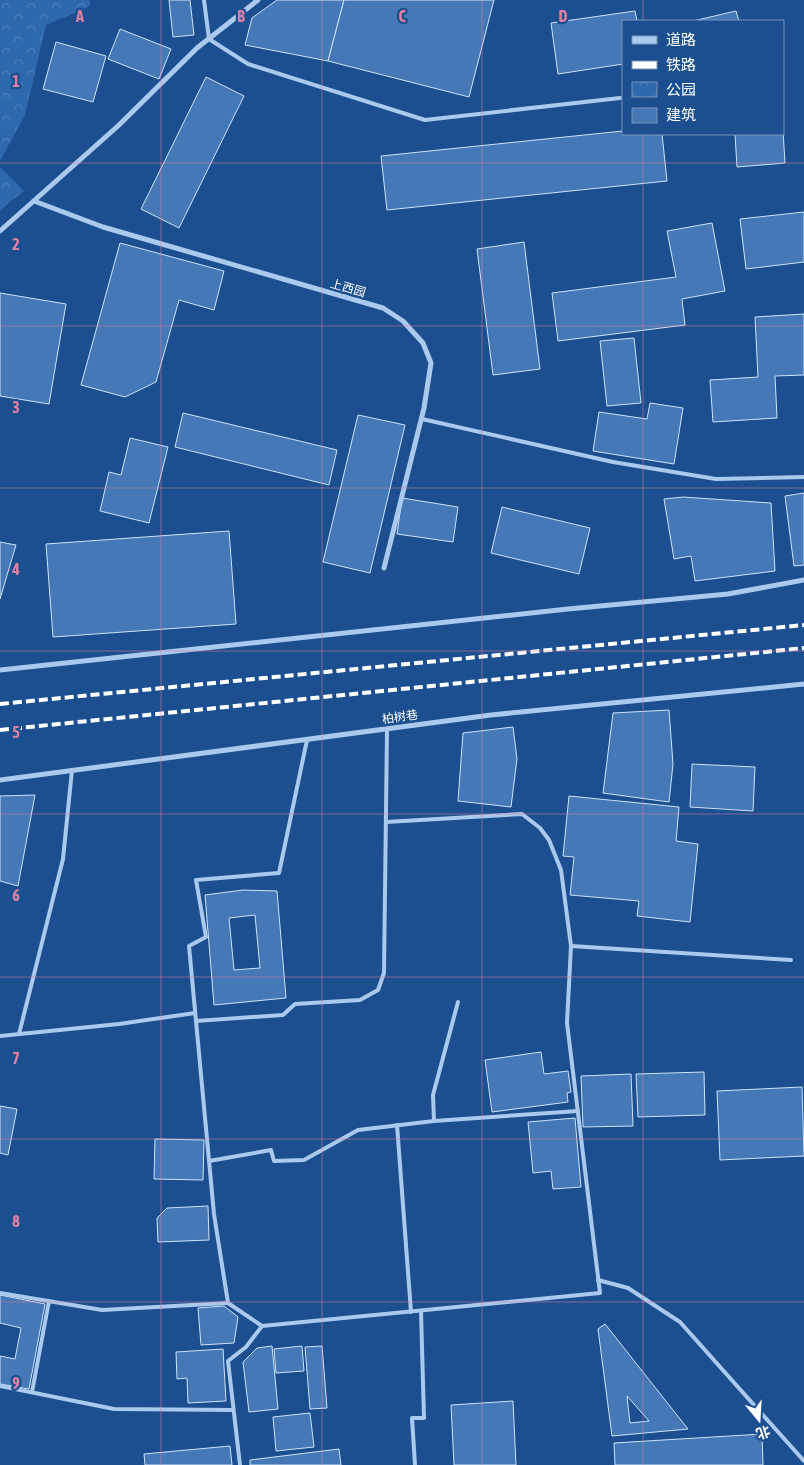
<svg xmlns="http://www.w3.org/2000/svg" width="804" height="1465" font-family="'Asap Condensed','Noto Sans SC',sans-serif">
	<style>
		.park { fill: url(#park-crowns) }
		.building { fill: #4478b7; stroke: #cfe3fa; fill-rule: evenodd }
		.lines { fill: none; stroke-linecap: round; stroke-linejoin: round }
		.service { stroke: #a9c9ee; stroke-width: 4 }
		.minor { stroke: #a9c9ee; stroke-width: 5 }
		.rail { stroke: #fff; stroke-width: 4; stroke-dasharray: 9 4; stroke-linecap: butt }
		.grid { fill: none; stroke: #dd80a5; stroke-width: 1; stroke-opacity: 0.55 }
		.labels { text-anchor: middle; dominant-baseline: central; stroke-width: 4.5; stroke-linejoin: round; paint-order: stroke }
		.street-label { font-size: 12px; fill: #fff; stroke: #1b4f8f }
		.grid-label { font-size: 16px; text-anchor: middle; font-weight: bold; fill: #dd80a5; stroke: #1b4f8f; stroke-width: 4.5; stroke-linejoin: round; paint-order: stroke }
	</style>
	<defs>
		<pattern id="park-crowns" width="20" height="18" patternUnits="userSpaceOnUse" patternTransform="scale(1.25)"><rect width="20" height="18" fill="#2e69ad"/><path d="M2 6a3 3 0 1 1 6 0M12 15a3 3 0 1 1 6 0" fill="none" stroke="#4d80b9"/></pattern>
	</defs>
	<rect width="100%" height="100%" fill="#1b4f8f"/>
	<g class="park">
		<path d="M0 0H90V6L46 25 25 115 0 161Z"/>
		<path d="M0 167 24 191 0 210Z"/>
	</g>
	<g class="building">
		<path d="M169 0H190L194 35 173 37Z"/>
		<path d="M277 0H344L328 61 245 45 252 18Z"/>
		<path d="M344 0H494L469 97 328 61Z"/>
		<path d="M635 11 637 21H623V64L558 74 551 23Z"/>
		<path d="M736 11 739 21H693Z"/>
		<path d="M120 29 171 49 159 79 108 59Z"/>
		<path d="M56 42 106 56 93 102 43 89Z"/>
		<path d="M206 77 244 96 179 228 141 209Z"/>
		<path d="M623 131V134H662L667 181 387 210 381 156Z"/>
		<path d="M783 131 785 163 737 167 735 134H783Z"/>
		<path d="M804 212V262L746 269 740 219Z"/>
		<path d="M712 223 725 291 682 299 685 325 558 341 552 293 676 277 667 231Z"/>
		<path d="M524 242 540 369 493 375 477 249Z"/>
		<path d="M120 243 224 271 214 310 179 300 156 382 125 397 81 385Z"/>
		<path d="M0 293 66 304 49 404 0 396Z"/>
		<path d="M804 314V375L775 376 777 418 713 422 710 380 758 377 755 317Z"/>
		<path d="M634 338 641 403 607 406 600 341Z"/>
		<path d="M650 403 683 408 674 464 593 451 599 412 647 419Z"/>
		<path d="M183 413 337 450 329 485 175 447Z"/>
		<path d="M358 415 405 425 370 573 323 562Z"/>
		<path d="M130 438 168 447 149 523 100 511 109 472 121 475Z"/>
		<path d="M804 493V565L794 566 785 496Z"/>
		<path d="M683 497 771 503 775 571 695 581 691 556 674 559 664 499Z"/>
		<path d="M402 498 458 507 453 542 397 534Z"/>
		<path d="M502 507 590 528 579 574 491 553Z"/>
		<path d="M229 531 236 624 53 637 46 544Z"/>
		<path d="M0 542 16 545 0 599Z"/>
		<path d="M669 710 673 764 669 802 603 793 613 713Z"/>
		<path d="M513 727 517 759 511 807 458 801 463 733Z"/>
		<path d="M692 764 755 767 753 811 690 807Z"/>
		<path d="M35 795 18 886 0 881V796Z"/>
		<path d="M569 796 679 807 676 841 698 844 690 922 637 916 639 901 570 895 574 857 563 856Z"/>
		<path d="M243 890 277 891 286 998 214 1005 205 895ZM255 915 260 968 234 970 229 918Z"/>
		<path d="M541 1052 544 1074 568 1071 571 1092 567 1093 568 1102 492 1112 485 1060Z"/>
		<path d="M704 1072 705 1115 638 1117 636 1074Z"/>
		<path d="M631 1074 633 1126 583 1127 581 1076Z"/>
		<path d="M802 1087 804 1156 720 1160 717 1091Z"/>
		<path d="M0 1106 17 1109 8 1155 0 1153Z"/>
		<path d="M575 1118 581 1187 553 1189 551 1171 533 1173 528 1122Z"/>
		<path d="M155 1139 204 1140 203 1180 154 1179Z"/>
		<path d="M208 1206 209 1240 158 1242 157 1218 167 1208Z"/>
		<path d="M0 1295 45 1304 29 1389 0 1384V1356L15 1359 21 1328 0 1323Z"/>
		<path d="M224 1306 238 1317 234 1343 201 1345 198 1308Z"/>
		<path d="M605 1324 688 1429 612 1436 598 1329ZM627 1396 649 1421 630 1423Z"/>
		<path d="M272 1346 278 1409 249 1412 243 1362 257 1348Z"/>
		<path d="M302 1346 304 1371 276 1373 274 1349Z"/>
		<path d="M322 1346 327 1408 310 1409 305 1347Z"/>
		<path d="M223 1349 226 1401 188 1403 187 1378 177 1379 176 1352Z"/>
		<path d="M513 1401 516 1465H454L451 1405Z"/>
		<path d="M310 1413 314 1447 276 1451 273 1417Z"/>
		<path d="M762 1434 763 1465H615L614 1443Z"/>
		<path d="M230 1446 232 1465H145L144 1454Z"/>
		<path d="M339 1449 341 1465H250V1460Z"/>
	</g>
	<g class="lines">
		<g class="service">
			<path d="M204 0 209 39 248 64 425 120 620 98"/>
			<path d="M422 419 613 462 716 479 804 477"/>
			<path d="M571 946 791 960"/>
			<path d="M196 1021 283 1015 295 1004 360 1000 378 990 384 973 387 729"/>
			<path d="M19 1034 63 859 72 770"/>
			<path d="M0 1036 119 1024 195 1013"/>
			<path d="M434 1121 433 1095 458 1002"/>
			<path d="M397 1125 411 1312"/>
			<path d="M209 1161 271 1150 274 1161 304 1160 358 1130 434 1121 578 1111"/>
			<path d="M598 1280 628 1288 680 1322 804 1461"/>
			<path d="M0 1293 102 1310 228 1303"/>
			<path d="M262 1326 228 1303 214 1214 189 946 206 937 196 880 279 873 307 740"/>
			<path d="M0 1386 114 1409 233 1410"/>
			<path d="M32 1392 49 1301"/>
			<path d="M240 1465 228 1361 246 1347 262 1326 600 1293 567 1023 571 946 561 870 549 840 540 828 522 814 386 822"/>
			<path d="M415 1465 412 1418H424L421 1311"/>
		</g>
		<g class="minor">
			<path d="M34 201 103 227 383 308 403 321 423 343 431 363 424 408 384 568"/>
			<path d="M0 231 119 125 197 48 258 0"/>
			<path d="M0 670 568 609 728 594 804 580"/>
			<path d="M0 780 491 715 804 684"/>
		</g>
		<g class="rail">
			<path d="M0 704 804 625"/>
			<path d="M0 730 804 648"/>
		</g>
	</g>
	<path class="grid" d="M161 0V1465M322 0V1465M482 0V1465M643 0V21M643 134V1465M0 163H804M0 326H804M0 488H804M0 651H804M0 814H804M0 977H804M0 1139H804M0 1302H804"/>
	<g class="labels">
		<g class="street-label">
			<text transform="translate(348 288) rotate(16)">上西园</text>
			<text transform="translate(400 717) rotate(-8)">柏树巷</text>
		</g>
	</g>
	<g class="grid-label">
		<text x="80" y="22">A</text>
		<text x="241" y="22">B</text>
		<text x="402" y="22">C</text>
		<text x="563" y="22">D</text>
		<text x="16" y="87">1</text>
		<text x="16" y="250">2</text>
		<text x="16" y="413">3</text>
		<text x="16" y="575">4</text>
		<text x="16" y="738">5</text>
		<text x="16" y="901">6</text>
		<text x="16" y="1064">7</text>
		<text x="16" y="1227">8</text>
		<text x="16" y="1389">9</text>
	</g>
	<rect x="622" y="20" width="162" height="115" fill="#1b4f8f" stroke="#7695bc"/>
	<rect x="632" y="36" width="25" height="8" fill="#a9c9ee" stroke="#7695bc"/>
	<text x="666" y="45" font-size="15" fill="#ffffff">道路</text>
	<rect x="632" y="61" width="25" height="8" fill="#ffffff" stroke="#7695bc"/>
	<text x="666" y="70" font-size="15" fill="#ffffff">铁路</text>
	<rect x="632" y="82" width="25" height="15" fill="url(#park-crowns)" stroke="#7695bc"/>
	<text x="666" y="95" font-size="15" fill="#ffffff">公园</text>
	<rect x="632" y="108" width="25" height="15" fill="#4478b7" stroke="#7695bc"/>
	<text x="666" y="120" font-size="15" fill="#ffffff">建筑</text>
	<g transform="translate(759 1420) rotate(162)" stroke="#1b4f8f" stroke-width="4" paint-order="stroke">
	<path d="M0-4L9 19L0 12L-9 19Z" fill="#ffffff"/>
	<text y="-8" font-size="14" font-weight="bold" text-anchor="middle" fill="#ffffff">北</text>
	</g>
</svg>
